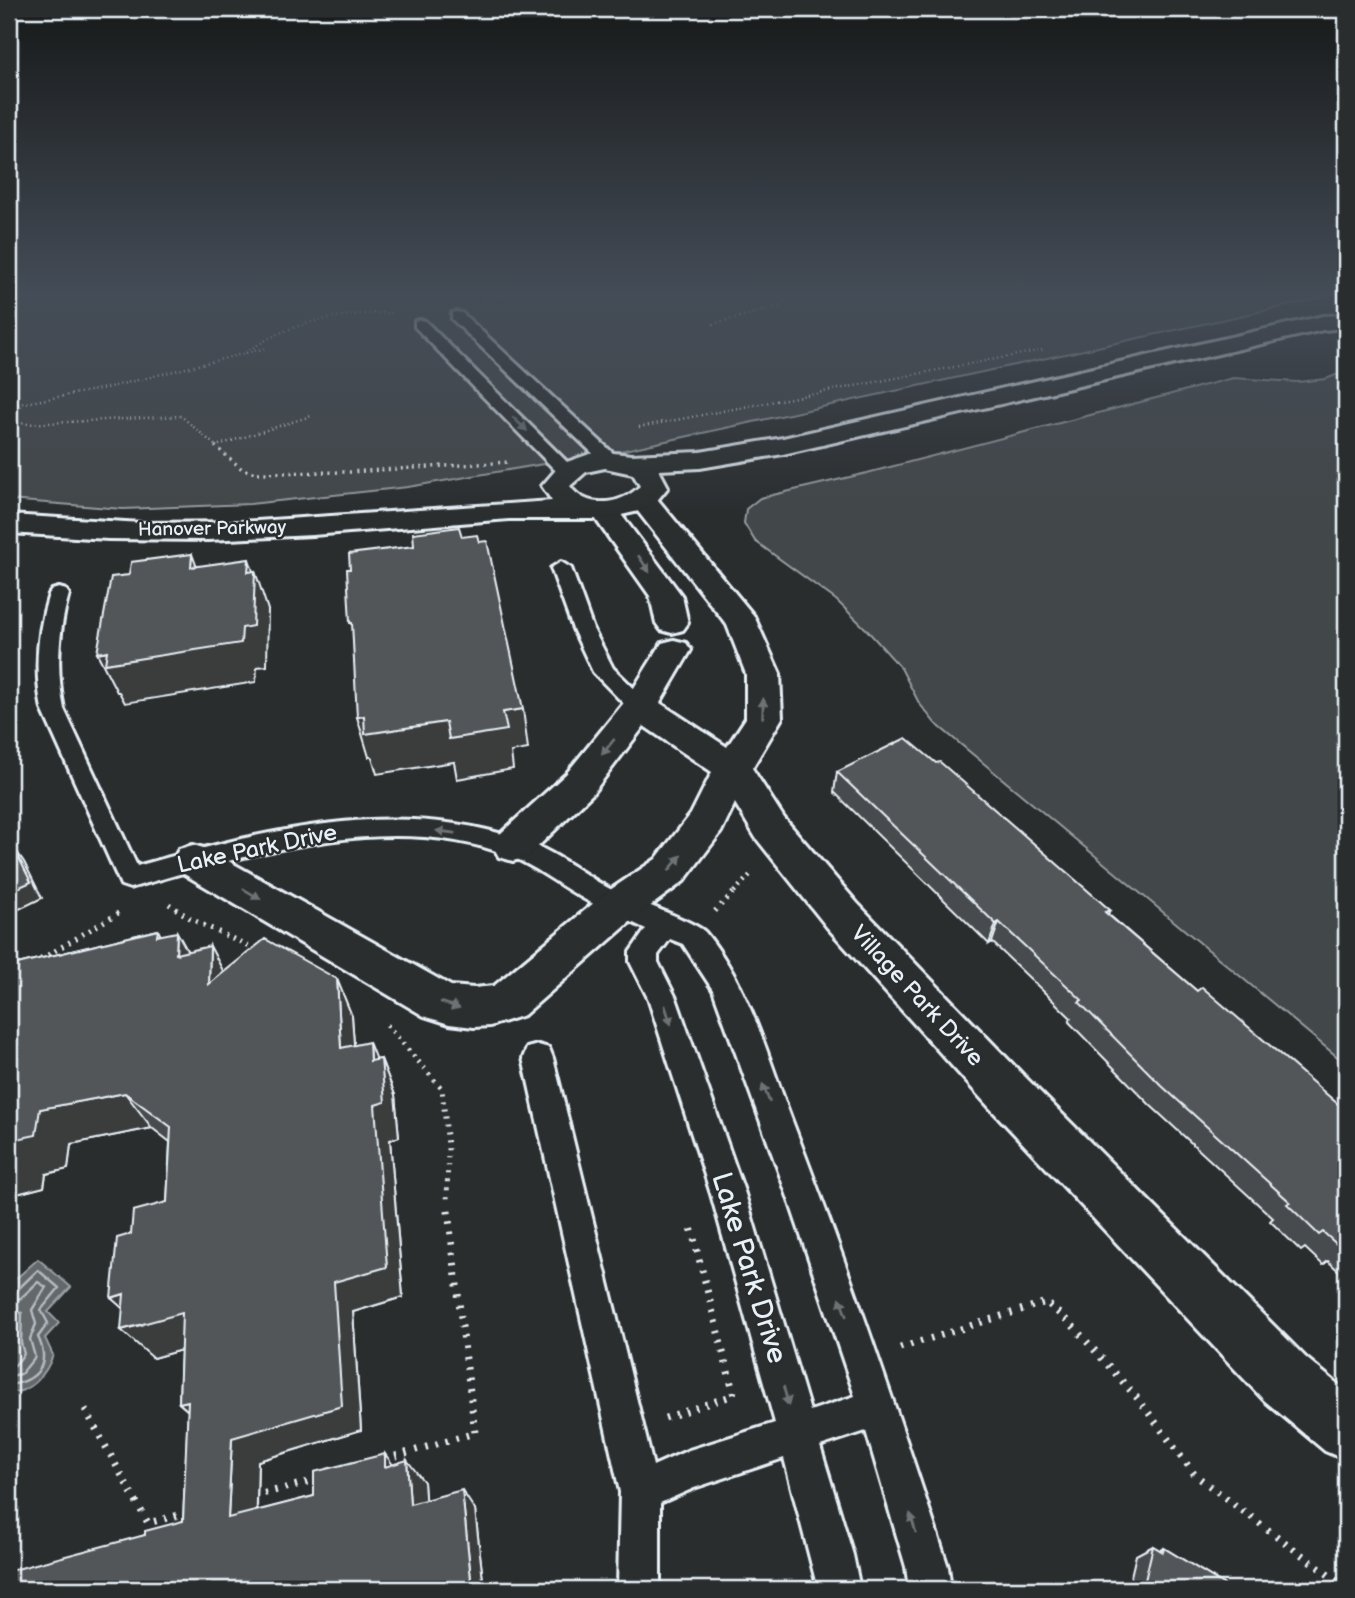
<svg xmlns="http://www.w3.org/2000/svg" width="1355" height="1598" font-family="'Balsamiq Sans',sans-serif">
	<style>
		.green { fill: #424648; stroke: #959ca0; stroke-width: 2 }
		.water { fill: #63686b; stroke: #989fa3; stroke-width: 2 }
		.lines { fill: none; stroke-linecap: round; stroke-linejoin: round }
		.shore { stroke: #b3bac0; stroke-width: 2.5 }
		.service-casing { stroke: #e8f1f8; stroke-width: 6 }
		.minor-casing { stroke: #e8f1f8; stroke-width: 6 }
		.tertiary-casing { stroke: #e8f1f8; stroke-width: 6 }
		.path-far4 { stroke: #e8f1f8; stroke-width: 2.5; stroke-dasharray: 1 3.5; stroke-linecap: butt }
		.path-far3 { stroke: #e8f1f8; stroke-width: 3.5; stroke-dasharray: 2 4.5; stroke-linecap: butt }
		.path-far2 { stroke: #e8f1f8; stroke-width: 4.5; stroke-dasharray: 2 5; stroke-linecap: butt }
		.path-far1 { stroke: #e8f1f8; stroke-width: 5; stroke-dasharray: 2 6; stroke-linecap: butt }
		.path { stroke: #e8f1f8; stroke-width: 7; stroke-dasharray: 2.5 8; stroke-linecap: butt }
		.service { fill: #2a2d2e; fill-rule: evenodd }
		.minor { fill: #2a2d2e; fill-rule: evenodd }
		.tertiary { fill: #2a2d2e; fill-rule: evenodd }
		.wall { fill: #474b4d; stroke: #e8f1f8; stroke-width: 2 }
		.shaded-wall { fill: #3a3d3e; stroke: #e8f1f8; stroke-width: 2 }
		.building { fill: #535759; stroke: #e8f1f8; stroke-width: 2 }
		.oneway { fill: #6c7275 }
		.labels { text-anchor: middle; dominant-baseline: central; stroke-width: 5; stroke-linejoin: round; paint-order: stroke }
		.far-street-label { font-size: 19px; fill: #e8f1f8; stroke: #2a2d2e }
		.street-label { font-size: 23px; fill: #e8f1f8; stroke: #2a2d2e }
		.near-street-label { font-size: 28px; fill: #e8f1f8; stroke: #2a2d2e }
	</style>
	<rect width="100%" height="100%" fill="#2a2d2e"/>
	<filter id="ink" filterUnits="userSpaceOnUse"><feTurbulence type="fractalNoise" baseFrequency=".0143" numOctaves="2"/><feDisplacementMap in="SourceGraphic" scale="14" xChannelSelector="R" yChannelSelector="G"/><feConvolveMatrix kernelMatrix="1 2 1 2 8 2 1 2 1" color-interpolation-filters="sRGB"/></filter>
	<g filter="url(#ink)">
		<g class="green">
			<path d="M9 291H1344L1304 302 620 451 408 487 250 504 123 509 9 500Z"/>
			<path d="M1346 371V1064L935 723 919 703 901 668 866 629 836 600 755 541 744 523 746 509 760 498 867 473 1233 378 1297 382 1326 379Z"/>
		</g>
		<path class="water" d="M38 1259 71 1287 48 1312 59 1323 45 1338 53 1355C46 1375 30 1394 9 1392V1285Z"/>
		<g class="lines">
			<g class="shore">
				<path d="M9 1293 16 1291 38 1270 59 1288 41 1310 48 1323 38 1337C51 1364 38 1381 9 1385"/>
				<path d="M9 1301 21 1298 38 1282 46 1287 32 1310 36 1324 30 1339 35 1357 21 1374 9 1376"/>
				<path d="M9 1312 22 1313 21 1343 24 1354 15 1365 9 1366"/>
			</g>
			<defs>
				<g id="service">
					<path d="M457 312 462 313 616 456 618 460 616 464H604L452 319V313Z"/>
					<path d="M420 320 425 321 572 467 575 471 572 475H560L415 327V321Z"/>
					<path d="M561 562 571 568 593 629 613 668 648 702 651 707 648 712 640 714 632 712 593 672 573 629 551 568Z"/>
					<path d="M59 588 66 590 69 594C58 632 56 670 64 709L137 866C263 831 394 796 522 840 555 851 582 874 612 890 629 898 698 923 705 932 749 985 767 1055 791 1118 848 1266 899 1416 948 1567L951 1589H909L906 1567 866 1431 820 1446 853 1555 860 1589H818L784 1458 694 1488 660 1503V1589H618L620 1492 523 1058 527 1048 538 1045 549 1048 553 1058 653 1466 689 1450 775 1423 711 1194 648 998 630 962V952L646 929C624 918 601 909 579 896 556 883 535 866 510 856 392 809 247 855 130 888L121 885 42 709C34 670 37 632 49 594L52 590ZM670 939 683 944 713 990 789 1200 855 1396 810 1411 745 1194 676 998 658 962V955Z"/>
				</g>
				<g id="minor">
					<path d="M643 492 653 494 754 616 780 674 782 718 752 768 784 818 857 903 1024 1076 1306 1358 1346 1391V1460L1325 1451 1264 1400 990 1108 827 927 756 838 735 803 721 832 684 881 637 916 524 1015 490 1026 474 1027 449 1024 424 1016 179 871 173 860 179 849 193 845 207 849 451 986 474 988 494 986 607 892 656 859 691 814 712 772 644 726 592 794 527 857 513 861 499 857 493 846 499 835 566 774 627 699 662 643 674 640 686 643 691 650 660 703 727 747 746 718V674L727 625 629 500 633 494Z"/>
					<path d="M604 502 614 505 682 596 688 623 683 630 672 633 661 630 656 623 650 596 590 511 594 505Z"/>
				</g>
				<path id="tertiary" d="M1346 315V328L1323 330 783 454 700 468 659 470 668 487 655 503 643 510 604 519H509L313 535 208 540 108 539 9 533V515L142 523 241 522 552 501 542 486 561 464 590 454 605 452 631 455 700 452 783 438 1323 316ZM605 468 633 474 640 486C622 505 586 510 570 486L586 472Z"/>
			</defs>
			<use href="#service" class="service-casing"/>
			<use href="#minor" class="minor-casing"/>
			<use href="#tertiary" class="tertiary-casing"/>
			<g class="path-far4">
				<path d="M485 299 525 291"/>
				<path d="M713 324 778 307 796 291"/>
				<path d="M246 353C286 322 343 312 393 313"/>
				<path d="M9 406 106 388 266 348"/>
				<path d="M9 415 22 406"/>
				<path d="M9 421 28 424 181 416 217 447"/>
				<path d="M639 427 1043 350"/>
				<path d="M219 445 311 416"/>
			</g>
			<path class="path-far3" d="M215 446 242 469 255 473 349 472 510 462"/>
			<path class="path-far2" d="M734 892 752 873"/>
			<g class="path-far1">
				<path d="M169 904 191 919 257 950"/>
				<path d="M715 911 736 890"/>
				<path d="M41 959 120 912"/>
				<path d="M387 1025 442 1089 448 1146 447 1204"/>
			</g>
			<g class="path">
				<path d="M900 1348 1046 1302 1072 1325 1139 1400 1195 1475 1346 1588"/>
				<path d="M85 1409 148 1523 187 1513"/>
				<path d="M665 1418 734 1395 691 1227"/>
				<path d="M385 1459 475 1433 447 1203"/>
				<path d="M254 1496 320 1479"/>
			</g>
			<use href="#service" class="service"/>
			<use href="#minor" class="minor"/>
			<use href="#tertiary" class="tertiary"/>
		</g>
		<g class="wall">
			<path d="M837 772 1110 910 1108 914 1197 991 1346 1111V1278L1328 1261 1323 1265 1305 1248 1301 1251 1270 1221 1273 1218 1150 1105 1069 1022 1071 1018 992 942 989 944 834 792Z"/>
			<path d="M158 930 161 936 223 972 352 1016 354 1045 376 1060 381 1059 395 1095 399 1137 390 1140 403 1297 353 1312 361 1430 258 1461 257 1511 314 1496 393 1465 424 1482 425 1500 475 1510 484 1589H9L145 1535 183 1521 188 1411 179 1403 181 1350 153 1358 123 1308 111 1298 131 1234 167 1202 170 1142 152 1128 71 1144 68 1169 46 1174 44 1187 9 1196V966Z"/>
			<path d="M1153 1546 1160 1550 1164 1548 1231 1589H1128L1136 1555Z"/>
		</g>
		<g class="shaded-wall">
			<path d="M192 554 206 592 191 567Z"/>
			<path d="M249 559 255 577V571L268 610 267 666 257 667 256 682 125 703 119 692H117L97 653 242 628 248 572Z"/>
			<path d="M523 709 528 749 511 752 513 769 457 779 454 762 377 774 372 757H369L357 717 364 716 503 712Z"/>
			<path d="M13 846 24 862 42 898 9 914V892Z"/>
			<path d="M999 922 992 942 989 944 996 924Z"/>
			<path d="M177 932 198 970 176 954Z"/>
			<path d="M210 946 230 984H209Z"/>
			<path d="M337 979 352 1016 357 1084 341 1048Z"/>
			<path d="M369 1042 382 1076 381 1059 395 1095 399 1137 390 1140 403 1297 353 1312 361 1430 258 1461 256 1537 228 1518 232 1438 334 1282 370 1061Z"/>
			<path d="M125 1093 152 1128 71 1144 68 1169 46 1174 44 1187 9 1196V1154L12 1140 40 1109Z"/>
			<path d="M124 1294 182 1313 210 1342 153 1358 121 1330 141 1325 111 1298Z"/>
			<path d="M188 1401 208 1428 179 1403Z"/>
			<path d="M385 1454 402 1477 385 1467Z"/>
			<path d="M407 1460 424 1482 427 1524 410 1504Z"/>
			<path d="M462 1490 475 1510 484 1589H472Z"/>
		</g>
		<g class="building">
			<path d="M459 527 462 537 477 535 479 542 487 541 523 709 503 712 507 730 449 739 446 722 365 734 364 716 357 717 352 623H350L347 569H350L349 554 414 546 413 533Z"/>
			<path d="M192 554 191 567 249 559 248 572 255 571 253 626 242 628 241 643 105 664 107 651 97 653 111 577 129 575 131 562Z"/>
			<path d="M906 738 936 763 940 762 1110 910 1105 912 1197 991 1202 987 1346 1111V1244L1342 1249 1323 1232 1319 1235 1287 1204 1290 1202 1162 1086 1079 1002 1082 1000 999 922 996 924 837 772Z"/>
			<path d="M13 846 31 882 9 892V847Z"/>
			<path d="M158 930 157 936 177 932 176 954 210 946 209 984 265 939 337 979 341 1048 369 1042 370 1061 381 1059 385 1102 375 1105 387 1267 334 1282 342 1406 232 1438 228 1518 314 1496V1472L385 1454V1467L407 1460 410 1504 462 1490 472 1589H9V1571L145 1535V1531L183 1521 188 1401 179 1403 182 1313 121 1330 124 1294 111 1298 117 1238 131 1234 133 1211 167 1202 171 1127 125 1093 40 1109 36 1135 12 1140 10 1153 9 1154V966Z"/>
			<path d="M1153 1546 1163 1552 1164 1548 1231 1589H1143Z"/>
		</g>
		<defs><path id="oneway-solid" d="M-6-.8H1V-3.2L6.5 0L1 3.2V.8H-6Z" transform="scale(1.75)"/></defs>
		<g class="oneway">
			<use href="#oneway-solid" transform="translate(520 424) rotate(44)"/>
			<use href="#oneway-solid" transform="translate(644 564) rotate(56)"/>
			<use href="#oneway-solid" transform="translate(763 708) rotate(-88)"/>
			<use href="#oneway-solid" transform="translate(608 747) rotate(129)"/>
			<use href="#oneway-solid" transform="translate(446 832) rotate(-172)"/>
			<use href="#oneway-solid" transform="translate(675 863) rotate(-51)"/>
			<use href="#oneway-solid" transform="translate(252 894) rotate(30)"/>
			<use href="#oneway-solid" transform="translate(450 1005) rotate(18)"/>
			<use href="#oneway-solid" transform="translate(668 1015) rotate(72)"/>
			<use href="#oneway-solid" transform="translate(766 1093) rotate(-111)"/>
			<use href="#oneway-solid" transform="translate(843 1307) rotate(-109)"/>
			<use href="#oneway-solid" transform="translate(786 1396) rotate(75)"/>
			<use href="#oneway-solid" transform="translate(913 1523) rotate(-107)"/>
		</g>
	</g>
	<linearGradient id="sky" x2="0" y2="1"><stop stop-color="#171919"/><stop offset="0.57" stop-color="#444c57"/><stop offset="1" stop-color="#444c57" stop-opacity="0"/></linearGradient>
	<rect width="1355" height="515" fill="url(#sky)"/>
	<g class="labels">
		<g class="far-street-label">
			<text transform="translate(212 529) rotate(-1)">Hanover Parkway</text>
		</g>
		<g class="street-label">
			<text transform="translate(257 849) rotate(-12)">Lake Park Drive</text>
			<text transform="translate(917 996) rotate(47)">Village Park Drive</text>
		</g>
		<g class="near-street-label">
			<text transform="translate(749 1268) rotate(73)">Lake Park Drive</text>
		</g>
	</g>
	<rect width="1355" height="1598" fill="none" stroke="#2a2d2e" stroke-width="35"/>
	<rect x="18" y="18" width="1320" height="1563" fill="none" stroke="#e8f1f8" stroke-width="2.5" filter="url(#ink)"/>
</svg>
